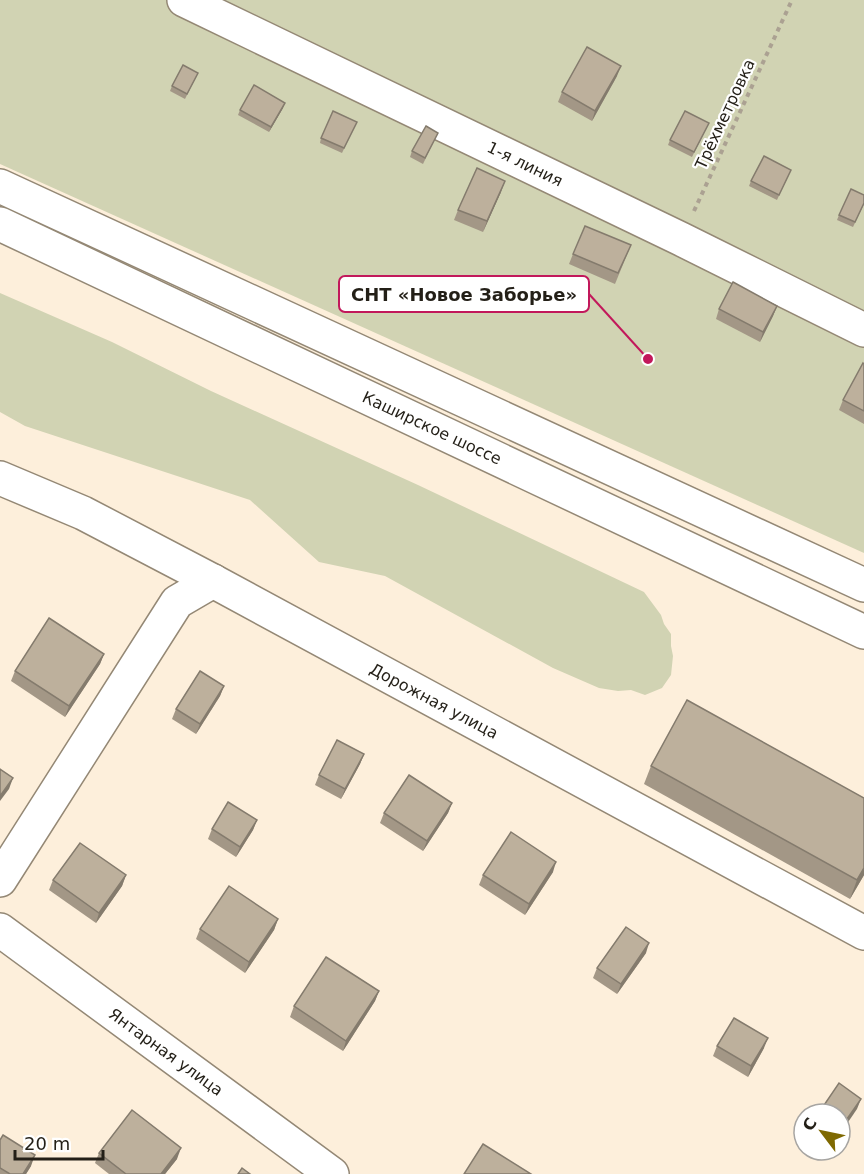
<svg xmlns="http://www.w3.org/2000/svg" width="864" height="1174" font-family="'DejaVu Sans',sans-serif">
	<style>
		.green { fill: #d1d3b3 }
		.lines { fill: none; stroke-linecap: round; stroke-linejoin: round }
		.minor-casing { stroke: #948875; stroke-width: 36 }
		.major-casing { stroke: #948875; stroke-width: 36 }
		.path { stroke: #aba192; stroke-width: 4; stroke-dasharray: 4.5 4.5; stroke-linecap: butt }
		.minor { stroke: #fff; stroke-width: 33 }
		.major { stroke: #fff; stroke-width: 33 }
		.wall { fill: #a39786 }
		.shaded-wall { fill: #847b6d }
		.building { fill: #bdb09c; stroke: #847b6d; stroke-width: 1.5 }
		.labels { text-anchor: middle; dominant-baseline: central; stroke-width: 4.5; stroke-linejoin: round; paint-order: stroke }
		.street-label { font-size: 16px; fill: #231f17; stroke: #fff }
		.leader { fill: none; stroke: #c2185b; stroke-width: 2 }
		.callout-dot { fill: #c2185b; stroke: #fff; stroke-width: 2 }
		.callout { fill: #fff; stroke: #c2185b; stroke-width: 2 }
		.callout-label { font-size: 18px; text-anchor: middle; font-weight: bold; fill: #231f17 }
	</style>
	<rect width="100%" height="100%" fill="#fdefdb"/>
	<g class="green">
		<path d="M0 0H864V553L0 164Z"/>
		<path d="M0 293 112 342 211 391 418 485 644 592 661 615 664 624 671 634V646L673 656 671 675 662 688 645 695 631 690 618 691 599 688 553 668 385 576 319 562 250 500 25 426 0 412Z"/>
	</g>
	<g class="lines">
		<defs>
			<g id="minor">
				<path d="M184 0 681 239 864 330"/>
				<path d="M0 478 83 513 213 581 864 933"/>
				<path d="M0 880 177 602 213 581"/>
				<path d="M0 930 332 1174"/>
			</g>
			<g id="major">
				<path d="M0 186 864 585"/>
				<path d="M0 224 864 632"/>
			</g>
		</defs>
		<use href="#minor" class="minor-casing"/>
		<use href="#major" class="major-casing"/>
		<path class="path" d="M694 211 792 0"/>
		<use href="#minor" class="minor"/>
		<use href="#major" class="major"/>
	</g>
	<g class="wall">
		<path d="M198 73 185 99 170 91 172 86Z"/>
		<path d="M617 76 592 121 558 102 562 92Z"/>
		<path d="M283 108 269 132 238 115 240 110Z"/>
		<path d="M357 122 342 153 320 143 321 138Z"/>
		<path d="M709 123 692 157 668 145 670 140Z"/>
		<path d="M438 133 423 164 410 157 412 151Z"/>
		<path d="M791 170 777 200 749 186 751 181Z"/>
		<path d="M501 192 483 232 454 220 458 210Z"/>
		<path d="M864 195V204L853 227 837 220 839 215Z"/>
		<path d="M631 245 615 284 569 264 573 254Z"/>
		<path d="M777 306 773 316 760 342 716 319 719 309Z"/>
		<path d="M864 364V424L839 410 843 400Z"/>
		<path d="M104 654 100 664 65 717 11 681 15 671Z"/>
		<path d="M224 686 220 696 196 734 172 719 176 709Z"/>
		<path d="M364 754 360 764 341 799 315 785 319 775Z"/>
		<path d="M651 766 864 798V875L850 899 644 784Z"/>
		<path d="M452 803 448 813 423 851 380 823 384 813Z"/>
		<path d="M257 820 253 830 236 857 208 839 212 829Z"/>
		<path d="M553 872 525 915 479 885 483 875Z"/>
		<path d="M126 875 122 886 96 923 49 890 53 880Z"/>
		<path d="M278 919 274 930 245 973 196 939 200 929Z"/>
		<path d="M646 953 617 994 593 978 597 968Z"/>
		<path d="M379 991 375 1001 343 1051 290 1017 294 1006Z"/>
		<path d="M717 1046 764 1048 748 1077 713 1056Z"/>
		<path d="M0 1140 31 1166 26 1174H0Z"/>
		<path d="M820 1150H829L826 1154Z"/>
		<path d="M99 1153 177 1159 165 1174H109L95 1163Z"/>
	</g>
	<g class="shaded-wall">
		<path d="M621 66 617 76 592 121 595 111Z"/>
		<path d="M285 103 283 108 269 132 271 127Z"/>
		<path d="M505 181 501 192 483 232 487 221Z"/>
		<path d="M777 306 773 316 760 342 763 332Z"/>
		<path d="M104 654 100 664 65 717 69 706Z"/>
		<path d="M224 686 220 696 196 734 200 724Z"/>
		<path d="M364 754 360 764 341 799 345 789Z"/>
		<path d="M13 778 9 789 0 801V796Z"/>
		<path d="M452 803 448 813 423 851 427 841Z"/>
		<path d="M257 820 253 830 236 857 240 847Z"/>
		<path d="M556 862 553 872 525 915 529 904Z"/>
		<path d="M864 868V875L850 899 857 880Z"/>
		<path d="M126 875 122 886 96 923 99 913Z"/>
		<path d="M278 919 274 930 245 973 249 962Z"/>
		<path d="M649 943 646 953 617 994 621 984Z"/>
		<path d="M379 991 375 1001 343 1051 346 1041Z"/>
		<path d="M768 1038 764 1048 748 1077 751 1066Z"/>
		<path d="M861 1099 857 1109 840 1134V1129Z"/>
		<path d="M181 1148 177 1159 165 1174H161Z"/>
		<path d="M35 1155 31 1166 26 1174H23Z"/>
	</g>
	<g class="building">
		<path d="M587 47 621 66 595 111 562 92Z"/>
		<path d="M183 65 198 73 187 94 172 86Z"/>
		<path d="M254 85 285 103 271 127 240 110Z"/>
		<path d="M333 111 357 122 344 148 321 138Z"/>
		<path d="M685 111 709 123 694 152 670 140Z"/>
		<path d="M426 126 438 133 425 158 412 151Z"/>
		<path d="M764 156 791 170 779 195 751 181Z"/>
		<path d="M477 168 505 181 487 221 458 210Z"/>
		<path d="M851 189 864 195V203L855 222 839 215Z"/>
		<path d="M585 226 631 245 618 273 573 254Z"/>
		<path d="M733 282 777 306 763 332 719 309Z"/>
		<path d="M863 363 864 364V411L843 400Z"/>
		<path d="M49 618 104 654 69 706 15 671Z"/>
		<path d="M200 671 224 686 200 724 176 709Z"/>
		<path d="M687 700 864 798V868L857 880 651 766Z"/>
		<path d="M337 740 364 754 345 789 319 775Z"/>
		<path d="M0 769 13 778 0 796Z"/>
		<path d="M409 775 452 803 427 841 384 813Z"/>
		<path d="M228 802 257 820 240 847 212 829Z"/>
		<path d="M511 832 556 862 529 904 483 875Z"/>
		<path d="M80 843 126 875 99 913 53 880Z"/>
		<path d="M229 886 278 919 249 962 200 929Z"/>
		<path d="M626 927 649 943 621 984 597 968Z"/>
		<path d="M326 957 379 991 346 1041 294 1006Z"/>
		<path d="M734 1018 768 1038 751 1066 717 1046Z"/>
		<path d="M839 1083 861 1099 840 1129V1114H818Z"/>
		<path d="M132 1110 181 1148 161 1174H126L99 1153Z"/>
		<path d="M3 1135 35 1155 23 1174H10L0 1168V1140Z"/>
		<path d="M483 1144 531 1174H464Z"/>
		<path d="M242 1168 250 1174H238Z"/>
	</g>
	<g class="labels">
		<g class="street-label">
			<text transform="translate(725 114) rotate(-65)">Трёхметровка</text>
			<text transform="translate(525 164) rotate(26)">1-я линия</text>
			<text transform="translate(432 428) rotate(25)">Каширское шоссе</text>
			<text transform="translate(434 701) rotate(28)">Дорожная улица</text>
			<text transform="translate(166 1052) rotate(36)">Янтарная улица</text>
		</g>
	</g>
	<path class="leader" d="M648 359L589 294"/>
	<circle class="callout-dot" cx="648" cy="359" r="6"/>
	<rect class="callout" x="339" y="276" width="250" height="36" rx="6"/>
	<g class="callout-label">
		<text x="464" y="301">СНТ «Новое Заборье»</text>
	</g>
	<g transform="translate(822 1132) rotate(302)"><circle r="28" fill="#ffffff" stroke="#a7a5a2" stroke-width="1.5"/>
	<path d="M0-4.5L10 22L0 15L-10 22Z" fill="#7f6901"/>
	<text y="-9" font-size="16" font-weight="bold" text-anchor="middle" fill="#231f17">С</text>
	</g>
	<path d="M15 1150v9h88v-9" fill="none" stroke="#231f17" stroke-width="3"/>
	<text x="24" y="1150" font-size="18" fill="#231f17" stroke="#ffffff" stroke-width="4.5" paint-order="stroke">20 m</text>
</svg>
